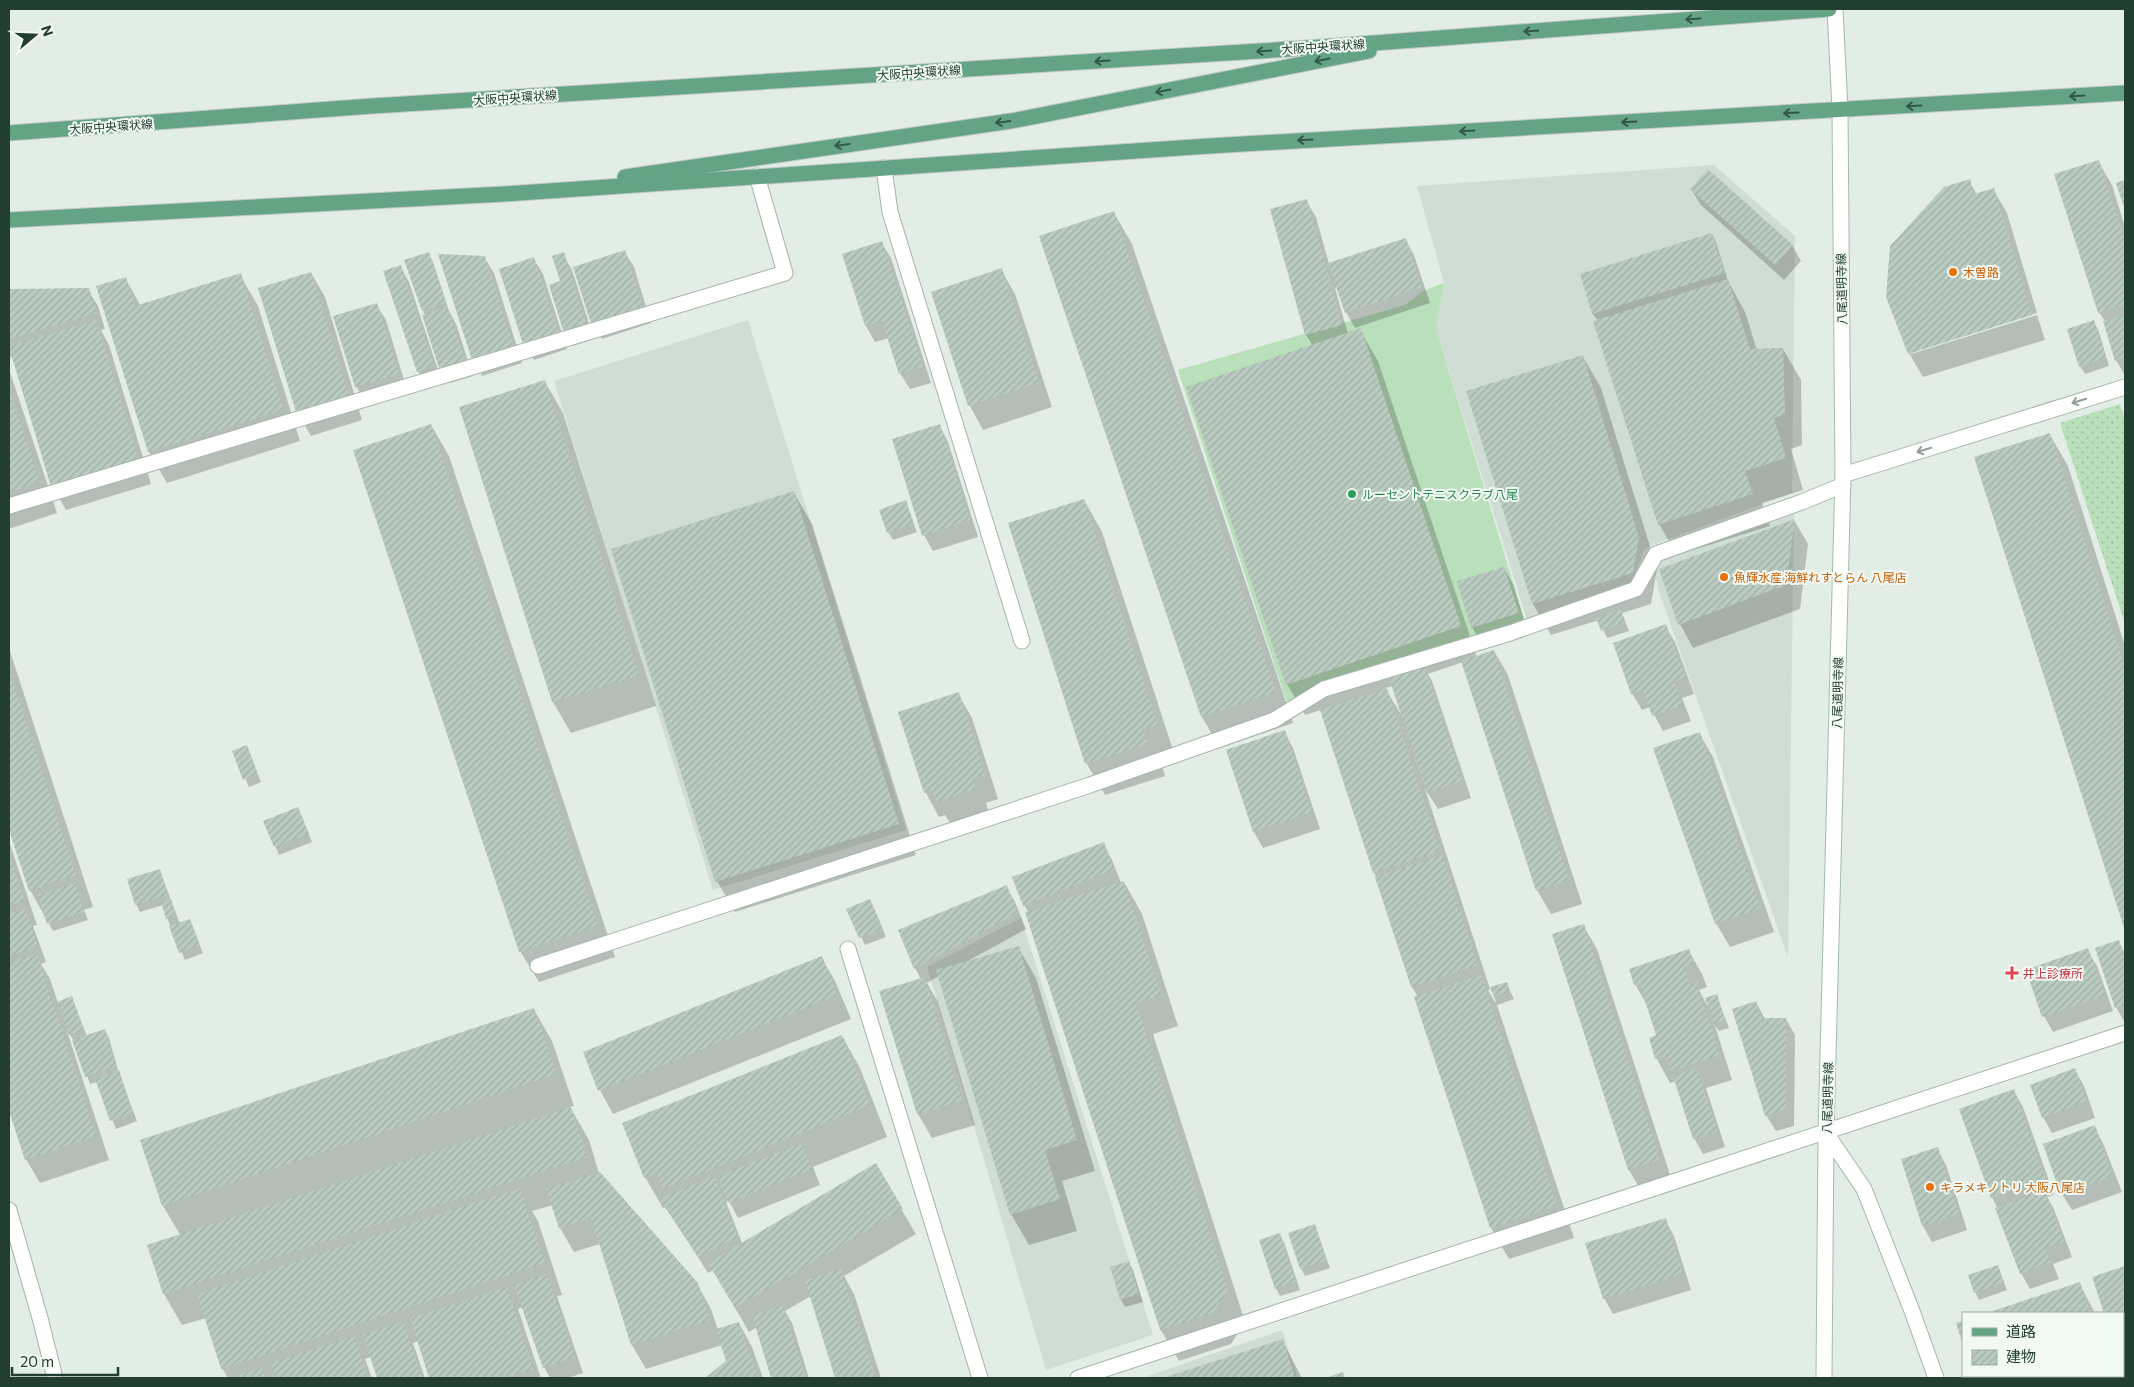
<svg xmlns="http://www.w3.org/2000/svg" width="2134" height="1387" font-family="Commissioner,'Noto Sans JP',sans-serif">
	<style>
		.built { fill: #d0ddd4 }
		.grass { fill: url(#grass-dots) }
		.pitch { fill: #b9dfbb }
		.shadow { fill: #0003; fill-rule: evenodd }
		.building { fill: url(#building-hatch) }
		.lines { fill: none; stroke-linecap: round; stroke-linejoin: round }
		.lane-casing { stroke: #a4b5ab; stroke-width: 17 }
		.street-casing { stroke: #a4b5ab; stroke-width: 17 }
		.secondary-casing { stroke: #a2bcad; stroke-width: 17 }
		.primary-casing { stroke: #c1c9c5; stroke-width: 17 }
		.lane { stroke: #fff; stroke-width: 15 }
		.street { stroke: #fff; stroke-width: 15 }
		.secondary { stroke: #fff; stroke-width: 15 }
		.primary { stroke: #64a485; stroke-width: 15 }
		.oneway { stroke: #325845 }
		.oneway2 { stroke: #909e98 }
		.food-dot { fill: #e8710a; stroke: #f2f9f4; stroke-width: 2 }
		.leisure-dot { fill: #2e9e5b; stroke: #f2f9f4; stroke-width: 2 }
		.health-dot { fill: #e0444e; stroke: #f2f9f4; stroke-width: 2 }
		.labels { text-anchor: middle; dominant-baseline: central; stroke-width: 4; stroke-linejoin: round; paint-order: stroke }
		.street-label { font-size: 12px; fill: #213e30; stroke: #f2f9f4 }
		.food-label { font-size: 12px; fill: #c56008; stroke: #f2f9f4; text-anchor: start }
		.leisure-label { font-size: 12px; fill: #27864d; stroke: #f2f9f4; text-anchor: start }
		.health-label { font-size: 12px; fill: #be3a42; stroke: #f2f9f4; text-anchor: start }
	</style>
	<defs>
		<pattern id="grass-dots" width="8" height="8" patternUnits="userSpaceOnUse" patternTransform="scale(1.25)"><rect width="8" height="8" fill="#b9dfbb"/><path d="M2 2h.1M6 6h.1" fill="none" stroke="#9fc0a1" stroke-width="1.8" stroke-linecap="round"/></pattern>
		<pattern id="building-hatch" width="6" height="6" patternUnits="userSpaceOnUse" patternTransform="scale(1.25)"><rect width="6" height="6" fill="#bacbc0"/><path d="M-1 1l2-2M0 6l6-6M5 7l2-2" fill="none" stroke="#a0afa5"/></pattern>
	</defs>
	<rect width="100%" height="100%" fill="#e2ede5"/>
	<g class="built">
		<path d="M1714 165 1795 236 1792 493 1645 548 1631 583 1527 620 1436 329 1444 283 1417 186Z"/>
		<path d="M748 320 906 830 713 890 554 381Z"/>
		<path d="M1794 510 1788 957 1658 589 1654 567 1663 559Z"/>
		<path d="M1021 918 1153 1335 1046 1370 927 967Z"/>
		<path d="M1282 1330 1298 1378H1142Z"/>
	</g>
	<path class="grass" d="M2120 404 2125 420V624L2060 423Z"/>
	<path class="pitch" d="M1444 283 1436 329 1524 619 1287 703 1178 370 1405 305 1423 291Z"/>
	<g class="shadow">
		<path d="M2098 161 2112 185 2125 227V376L2116 360 2105 321 2099 312Z"/>
		<path d="M1969 181 1977 195 1993 189 2007 213 2037 313 1911 352V354L2037 315 2045 340 1923 377 1909 353Z"/>
		<path d="M1691 189 1792 245 1801 261 1784 280 1701 205Z"/>
		<path d="M1306 201 1316 217 1329 264 1405 239 1414 255 1430 303 1355 328 1346 312 1338 287 1335 288 1348 334 1360 330 1378 361 1477 657 1494 651 1508 675 1582 904 1551 914 1537 890 1463 662 1428 674 1432 681 1471 798 1438 809 1425 789 1490 989 1506 983 1514 999 1497 1005 1574 1238 1509 1259 1491 1228 1416 997H1418L1412 987 1321 710 1305 715 1287 684 1313 346 1306 335 1272 210ZM1393 686 1403 716H1402L1385 688ZM1492 989 1496 1002H1495L1488 990Z"/>
		<path d="M1114 213 1132 244 1293 723 1220 748 1202 717 1040 237Z"/>
		<path d="M1712 235 1716 242 1728 281 1745 312 1757 350 1783 349 1801 380 1802 445 1791 449 1803 490 1762 503 1770 526 1677 555 1659 524 1598 321 1593 314 1581 275Z"/>
		<path d="M881 242 891 258 931 383 910 389 900 373 889 338 875 342 866 326 843 254Z"/>
		<path d="M624 251 634 267 651 323 602 339 592 323Z"/>
		<path d="M428 254 433 262 449 311 456 324 473 376 450 383 440 367 423 310Z"/>
		<path d="M563 254 572 270 594 339 573 346 564 330 550 286 562 282Z"/>
		<path d="M484 257 494 273 522 363 482 376 473 360Z"/>
		<path d="M533 258 543 274 567 349 534 360 525 344Z"/>
		<path d="M400 266 409 282 442 382 427 387 418 371Z"/>
		<path d="M1001 270 1015 294 1052 407 983 430 970 406 932 293Z"/>
		<path d="M311 273 325 297 362 420 311 436 297 412Z"/>
		<path d="M240 275 258 306 300 441 167 483 149 452 97 287 125 278 141 306Z"/>
		<path d="M9 290H88L98 306 105 329 101 330 109 345 151 484 66 510 52 486 12 357 9 358Z"/>
		<path d="M376 304 386 320 407 390 365 402 356 386Z"/>
		<path d="M2093 322 2098 329 2109 366 2085 374 2080 366Z"/>
		<path d="M1583 357 1601 388 1657 569 1651 604 1622 613 1629 631 1607 638 1599 620 1551 635 1533 604Z"/>
		<path d="M9 369 57 513 9 529Z"/>
		<path d="M545 382 563 413 656 706 571 733 553 702 461 408Z"/>
		<path d="M431 425 449 456 615 957 539 982 520 951Z"/>
		<path d="M939 425 948 442 978 537 933 551 924 535Z"/>
		<path d="M2050 435 2068 466 2125 646V928L1976 458Z"/>
		<path d="M794 493 812 524 916 855 735 912 717 881Z"/>
		<path d="M1084 500 1102 532 1175 756 1160 760 1165 776 1105 795 1087 764 1010 524Z"/>
		<path d="M905 502 917 532 893 540 888 532Z"/>
		<path d="M1794 520 1808 544 1800 609 1693 648 1680 624Z"/>
		<path d="M1504 568 1513 584 1527 629 1482 644 1472 627Z"/>
		<path d="M1665 626 1675 642 1694 694 1682 698 1691 721 1663 731 1650 707 1642 710 1632 693Z"/>
		<path d="M9 648 93 907 84 910 88 920 53 931 30 890 9 826Z"/>
		<path d="M958 694 972 718 998 799 986 803 989 813 951 825 945 815 939 817 926 793 900 713Z"/>
		<path d="M1284 732 1293 748 1320 829 1263 848 1254 832Z"/>
		<path d="M1699 733 1713 757 1774 932 1730 947 1716 923Z"/>
		<path d="M246 747 261 782 249 787 234 752Z"/>
		<path d="M298 808 312 842 279 855 265 821Z"/>
		<path d="M9 841 37 925 33 926 46 962 41 964 50 979 58 1003 71 998 87 1036 104 1030 109 1038 119 1074 137 1121 116 1129 97 1082 90 1084 75 1042 67 1031 109 1160 40 1183 26 1159 9 1107Z"/>
		<path d="M1103 844 1112 860 1121 883 1124 882 1142 914 1178 1026 1153 1034 1245 1322 1231 1344 1179 1361 1161 1330 1029 913 1024 905Z"/>
		<path d="M160 871 180 924 189 920 203 953 185 960 167 918 163 905 140 912 136 904Z"/>
		<path d="M1006 886 1015 902 1026 929 966 962 1018 947 1036 978 1095 1171 1062 1181 1077 1231 1029 1245 1011 1214 939 976 927 983 938 1002 975 1125 932 1138 918 1114 881 992 921 979 915 968Z"/>
		<path d="M874 908 886 937 865 945 848 910Z"/>
		<path d="M1583 925 1597 949 1673 1184 1643 1194 1629 1170 1553 935Z"/>
		<path d="M2118 941 2125 953V1023L2116 1007Z"/>
		<path d="M1688 950 1702 974 1707 987 1699 990 1708 1007 1716 995 1729 1028 1719 1031 1715 1026 1732 1080 1706 1088 1725 1147 1703 1154 1694 1138 1676 1081 1670 1083 1657 1059 1650 1039 1658 1036 1648 1007 1635 984Z"/>
		<path d="M2087 950 2097 966 2113 1011 2053 1032 2044 1016Z"/>
		<path d="M821 957 835 981 851 1019 613 1114 600 1090Z"/>
		<path d="M1756 1002 1765 1019H1786L1795 1035 1794 1126 1776 1131 1766 1115Z"/>
		<path d="M534 1010 552 1041 574 1106 570 1107 589 1140 599 1173 697 1284 711 1309 718 1330 739 1323 752 1347 763 1378H707L727 1362 722 1345 646 1369 632 1345 600 1244 574 1252 560 1228 553 1205 532 1211 538 1221 562 1295 557 1296 583 1373 568 1378H550L544 1367 523 1307 518 1309 541 1378H430L419 1341 413 1343 425 1378H378L371 1357 365 1359 372 1378H228L222 1368 206 1318 182 1325 164 1294 149 1246 181 1236 163 1206Z"/>
		<path d="M842 1036 860 1068 887 1137 813 1167 820 1185 738 1218 729 1201 726 1202 742 1243 875 1165 916 1234 844 1276 854 1294 881 1378H837L811 1296 785 1311 792 1323 809 1378H772L757 1327 749 1332 713 1270 708 1273 666 1207 663 1208 645 1177Z"/>
		<path d="M2075 1070 2084 1086 2095 1118 2052 1133 2043 1117Z"/>
		<path d="M2014 1091 2023 1107 2054 1195 2047 1197 2053 1207 2072 1257 2053 1264 2059 1279 2030 1289 2021 1273 1998 1209 1992 1197Z"/>
		<path d="M2094 1127 2103 1143 2122 1192 2072 1210 2062 1194Z"/>
		<path d="M1937 1149 1946 1165 1967 1230 1932 1242 1923 1226 1902 1160Z"/>
		<path d="M1665 1220 1674 1236 1691 1290 1613 1314 1604 1298Z"/>
		<path d="M1314 1226 1330 1268 1305 1276 1301 1268Z"/>
		<path d="M1279 1234 1284 1242 1300 1290 1280 1296 1276 1288Z"/>
		<path d="M1129 1263 1133 1270 1143 1302 1125 1307 1121 1300Z"/>
		<path d="M1998 1267 2007 1290 1979 1300 1975 1292Z"/>
		<path d="M2125 1267V1329L2123 1330V1313H2105L2093 1278Z"/>
		<path d="M2079 1283 2095 1313H1990Z"/>
		<path d="M1282 1340 1302 1378H1166Z"/>
		<path d="M1976 1376H2056L2049 1378H1977Z"/>
	</g>
	<g class="building">
		<path d="M2099 160 2125 242V304L2098 313 2054 174Z"/>
		<path d="M1708 169 1793 245 1775 265 1690 189Z"/>
		<path d="M1970 179 1974 194 1994 188 2032 315 1908 354 1886 297 1890 246 1944 187Z"/>
		<path d="M2125 180V210L2116 183Z"/>
		<path d="M1307 199 1342 325 1305 335 1270 209Z"/>
		<path d="M1114 211 1276 692 1201 717 1039 236Z"/>
		<path d="M1712 233 1725 273 1592 314 1580 274Z"/>
		<path d="M1406 238 1422 287 1345 313 1328 263Z"/>
		<path d="M882 241 923 366 899 374 882 321 865 326 842 254Z"/>
		<path d="M625 250 643 307 591 324 573 267Z"/>
		<path d="M429 252 446 303 422 311 404 260Z"/>
		<path d="M564 252 586 323 563 330 549 285 560 281 552 256Z"/>
		<path d="M438 254 485 256 514 347 472 360Z"/>
		<path d="M534 257 559 332 523 344 499 269Z"/>
		<path d="M401 265 434 366 417 372 383 271Z"/>
		<path d="M1002 268 1039 383 968 406 931 292Z"/>
		<path d="M311 272 349 396 296 412 258 288Z"/>
		<path d="M241 273 283 410 148 452 96 286 126 277 135 306Z"/>
		<path d="M1728 279 1750 349 1783 348 1785 414 1774 418 1786 458 1745 471 1753 494 1658 525 1593 321Z"/>
		<path d="M89 288 97 313 9 339V289Z"/>
		<path d="M377 303 399 374 355 387 333 316Z"/>
		<path d="M447 306 465 359 439 368 422 315Z"/>
		<path d="M2125 314V357L2115 361 2103 321Z"/>
		<path d="M96 320 139 460 51 487 9 346Z"/>
		<path d="M2094 320 2106 358 2079 367 2067 329Z"/>
		<path d="M1361 328 1461 626 1286 685 1186 387Z"/>
		<path d="M1583 355 1639 537 1633 573 1532 604 1466 391Z"/>
		<path d="M545 380 639 675 552 702 459 407Z"/>
		<path d="M9 390 40 481 9 492Z"/>
		<path d="M431 424 598 926 519 952 353 450Z"/>
		<path d="M940 424 970 520 922 536 892 439Z"/>
		<path d="M2050 433 2125 668V931L1974 457Z"/>
		<path d="M794 491 899 824 715 882 611 549Z"/>
		<path d="M1084 499 1158 725 1143 729 1148 744 1085 764 1008 523Z"/>
		<path d="M906 500 914 524 887 533 879 510Z"/>
		<path d="M1795 519 1786 585 1678 625 1659 569Z"/>
		<path d="M1504 567 1519 613 1471 628 1457 581Z"/>
		<path d="M1621 609 1625 623 1601 631 1596 618Z"/>
		<path d="M1666 624 1686 678 1674 682 1682 705 1652 716 1643 690 1631 694 1613 643Z"/>
		<path d="M1494 650 1569 880 1536 891 1461 661Z"/>
		<path d="M1424 663 1463 781 1427 793 1388 675Z"/>
		<path d="M9 670 76 875 29 891 9 830Z"/>
		<path d="M1387 688 1440 851 1373 873 1320 710Z"/>
		<path d="M959 692 985 775 973 778 976 789 936 802 932 790 924 793 898 712Z"/>
		<path d="M1285 730 1312 812 1253 832 1226 750Z"/>
		<path d="M1700 732 1761 908 1715 924 1653 748Z"/>
		<path d="M247 745 258 774 243 780 232 751Z"/>
		<path d="M298 807 309 834 274 847 263 821Z"/>
		<path d="M1104 842 1114 870 1023 906 1012 877Z"/>
		<path d="M9 855 25 900 9 906Z"/>
		<path d="M1442 855 1478 965 1411 987 1375 877Z"/>
		<path d="M160 869 168 895 135 905 127 879Z"/>
		<path d="M1124 881 1161 995 1136 1003 1228 1290 1213 1313 1160 1330 1025 912Z"/>
		<path d="M75 883 84 912 47 924 38 895Z"/>
		<path d="M1007 885 1017 913 914 969 898 930Z"/>
		<path d="M171 899 176 916 166 919 161 902Z"/>
		<path d="M870 899 883 929 859 938 846 909Z"/>
		<path d="M25 908 38 946 9 956V914Z"/>
		<path d="M190 919 200 945 179 953 169 926Z"/>
		<path d="M1584 924 1660 1160 1628 1170 1552 934Z"/>
		<path d="M2119 940 2125 959V1005L2115 1008 2095 948Z"/>
		<path d="M1019 946 1077 1140 1045 1150 1060 1199 1010 1215 936 970Z"/>
		<path d="M2088 948 2105 995 2042 1017 2026 970Z"/>
		<path d="M1689 949 1694 963 1684 967 1690 985 1696 983 1720 1055 1671 1071 1666 1056 1655 1059 1649 1038 1656 1035 1640 985H1634L1629 969Z"/>
		<path d="M37 953 96 1136 25 1160 9 1111V963Z"/>
		<path d="M822 956 838 995 598 1091 583 1052Z"/>
		<path d="M1481 975 1557 1206 1490 1228 1414 997Z"/>
		<path d="M925 977 962 1101 917 1114 879 991Z"/>
		<path d="M1507 982 1510 991 1494 997 1490 987Z"/>
		<path d="M1717 994 1725 1020 1714 1024 1705 998Z"/>
		<path d="M72 996 84 1030 69 1035 57 1002Z"/>
		<path d="M1756 1001 1761 1018H1786V1109L1765 1116 1732 1009Z"/>
		<path d="M534 1008 557 1074 162 1206 140 1140Z"/>
		<path d="M105 1029 117 1066 85 1077 72 1040Z"/>
		<path d="M842 1035 870 1105 663 1189 657 1173 644 1178 622 1123Z"/>
		<path d="M1697 1068 1717 1131 1693 1139 1673 1076Z"/>
		<path d="M2075 1068 2087 1101 2042 1118 2030 1085Z"/>
		<path d="M119 1070 133 1113 110 1121 95 1079Z"/>
		<path d="M2014 1089 2046 1179 1991 1198 1959 1109Z"/>
		<path d="M571 1107 587 1157 163 1294 147 1245Z"/>
		<path d="M2095 1125 2113 1176 2061 1195 2043 1144Z"/>
		<path d="M802 1143 812 1169 728 1203 718 1176Z"/>
		<path d="M1938 1147 1959 1214 1922 1226 1901 1159Z"/>
		<path d="M876 1163 903 1209 735 1308 708 1263Z"/>
		<path d="M600 1172 698 1283 710 1320 631 1345 591 1218 559 1228 546 1189Z"/>
		<path d="M714 1176 738 1237 698 1257 659 1198Z"/>
		<path d="M520 1188 545 1263 221 1369 197 1294Z"/>
		<path d="M2045 1190 2064 1241 2045 1248 2051 1262 2020 1274 1995 1208Z"/>
		<path d="M1666 1218 1683 1274 1603 1299 1585 1243Z"/>
		<path d="M1315 1224 1327 1260 1300 1269 1288 1233Z"/>
		<path d="M1280 1233 1296 1282 1275 1289 1259 1240Z"/>
		<path d="M1129 1261 1139 1294 1120 1300 1110 1267Z"/>
		<path d="M1998 1265 2004 1282 1974 1293 1968 1275Z"/>
		<path d="M2125 1266V1310L2116 1313H2104L2092 1277Z"/>
		<path d="M841 1269 876 1378H835L805 1280Z"/>
		<path d="M547 1274 575 1357 543 1368 514 1285Z"/>
		<path d="M2080 1282 2091 1313H1987Z"/>
		<path d="M507 1287 533 1369 505 1378H429L410 1318Z"/>
		<path d="M783 1306 806 1378H771L752 1315Z"/>
		<path d="M403 1321 422 1378H377L363 1335Z"/>
		<path d="M1963 1321V1342H1962L1956 1323Z"/>
		<path d="M739 1322 758 1378H705L726 1361 716 1329Z"/>
		<path d="M355 1336 367 1375 356 1378H276L271 1363Z"/>
		<path d="M1283 1339 1295 1378H1163Z"/>
		<path d="M262 1367 265 1378H230Z"/>
		<path d="M1343 1372 1345 1378H1326Z"/>
	</g>
	<g class="lines">
		<defs>
			<g id="lane">
				<path d="M884 168 890 212 1022 641"/>
				<path d="M538 966 1090 785 1274 720 1324 689 1510 633 1636 589 1656 554 1802 502 1843 485"/>
			</g>
			<g id="street">
				<path d="M1843 475 2125 387"/>
				<path d="M9 506 785 273 757 176"/>
				<path d="M848 949 980 1378"/>
				<path d="M1826 1133 1864 1189 1912 1311 1936 1378"/>
				<path d="M9 1210 40 1318 55 1378"/>
				<path d="M1078 1378 2125 1033"/>
			</g>
			<path id="secondary" d="M1824 1378 1826 1133 1843 475 1840 110 1835 9"/>
			<g id="primary">
				<path d="M9 133 372 106 1307 48 1829 9"/>
				<path d="M625 177 1011 121 1369 51"/>
				<path d="M9 220 504 194 1209 146 2125 93"/>
			</g>
		</defs>
		<use href="#lane" class="lane-casing"/>
		<use href="#street" class="street-casing"/>
		<use href="#secondary" class="secondary-casing"/>
		<use href="#primary" class="primary-casing"/>
		<use href="#lane" class="lane"/>
		<use href="#street" class="street"/>
		<use href="#secondary" class="secondary"/>
		<use href="#primary" class="primary"/>
	</g>
	<defs><path id="oneway-shaft" d="M-6 0H5M1.5-3L5.5 0L1.5 3" fill="none" stroke-width="1.6" stroke-linecap="round" stroke-linejoin="round" transform="scale(1.25)"/></defs>
	<g class="oneway">
		<use href="#oneway-shaft" transform="translate(1693 19) rotate(176)"/>
		<use href="#oneway-shaft" transform="translate(1531 31) rotate(176)"/>
		<use href="#oneway-shaft" transform="translate(1264 51) rotate(176)"/>
		<use href="#oneway-shaft" transform="translate(1322 60) rotate(169)"/>
		<use href="#oneway-shaft" transform="translate(1102 61) rotate(176)"/>
		<use href="#oneway-shaft" transform="translate(1163 91) rotate(169)"/>
		<use href="#oneway-shaft" transform="translate(2077 96) rotate(177)"/>
		<use href="#oneway-shaft" transform="translate(1914 106) rotate(177)"/>
		<use href="#oneway-shaft" transform="translate(1791 113) rotate(177)"/>
		<use href="#oneway-shaft" transform="translate(1003 122) rotate(172)"/>
		<use href="#oneway-shaft" transform="translate(1629 122) rotate(177)"/>
		<use href="#oneway-shaft" transform="translate(1467 131) rotate(177)"/>
		<use href="#oneway-shaft" transform="translate(1305 140) rotate(177)"/>
		<use href="#oneway-shaft" transform="translate(842 145) rotate(172)"/>
	</g>
	<g class="oneway2">
		<use href="#oneway-shaft" transform="translate(2079 401) rotate(163)"/>
		<use href="#oneway-shaft" transform="translate(1924 450) rotate(163)"/>
	</g>
	<g class="food-dot">
		<circle cx="1953" cy="272" r="5"/>
		<circle cx="1724" cy="577" r="5"/>
		<circle cx="1930" cy="1187" r="5"/>
	</g>
	<circle class="leisure-dot" cx="1352" cy="494" r="5"/>
	<path class="health-dot" d="M2009.5 965.5h5v5h5v5h-5v5h-5v-5h-5v-5h5z"/>
	<g class="labels">
		<g class="street-label">
			<text transform="translate(1323 46) rotate(-4)">大阪中央環状線</text>
			<text transform="translate(919 72) rotate(-4)">大阪中央環状線</text>
			<text transform="translate(515 97) rotate(-4)">大阪中央環状線</text>
			<text transform="translate(111 126) rotate(-4)">大阪中央環状線</text>
			<text transform="translate(1841 289) rotate(-91)">八尾道明寺線</text>
			<text transform="translate(1837 693) rotate(-89)">八尾道明寺線</text>
			<text transform="translate(1827 1098) rotate(-89)">八尾道明寺線</text>
		</g>
		<g class="food-label">
			<text x="1963" y="272">木曽路</text>
			<text x="1734" y="577">魚輝水産 海鮮れすとらん 八尾店</text>
			<text x="1940" y="1187">キラメキノトリ 大阪八尾店</text>
		</g>
		<g class="leisure-label">
			<text x="1362" y="494">ルーセントテニスクラブ八尾</text>
		</g>
		<g class="health-label">
			<text x="2023" y="973">井上診療所</text>
		</g>
	</g>
	<rect width="2134" height="1387" fill="none" stroke="#213e30" stroke-width="20"/>
	<rect x="1962" y="1312" width="162" height="65" fill="#f2f9f4" stroke="#9eaea6"/>
	<rect x="1972" y="1328" width="25" height="8" fill="#64a485" stroke="#9eaea6"/>
	<text x="2006" y="1337" font-size="15" fill="#213e30">道路</text>
	<rect x="1972" y="1350" width="25" height="15" fill="url(#building-hatch)" stroke="#9eaea6"/>
	<text x="2006" y="1362" font-size="15" fill="#213e30">建物</text>
	<g transform="translate(35 35) rotate(71)" stroke="#f2f9f4" stroke-width="4" paint-order="stroke">
	<path d="M0-4L9 19L0 12L-9 19Z" fill="#213e30"/>
	<text y="-8" font-size="14" font-weight="bold" text-anchor="middle" fill="#213e30">N</text>
	</g>
	<path d="M12 1367v8h106v-8" fill="none" stroke="#213e30" stroke-width="2.5"/>
	<text x="20" y="1367" font-size="15" fill="#213e30" stroke="#f2f9f4" stroke-width="4" paint-order="stroke">20 m</text>
</svg>
